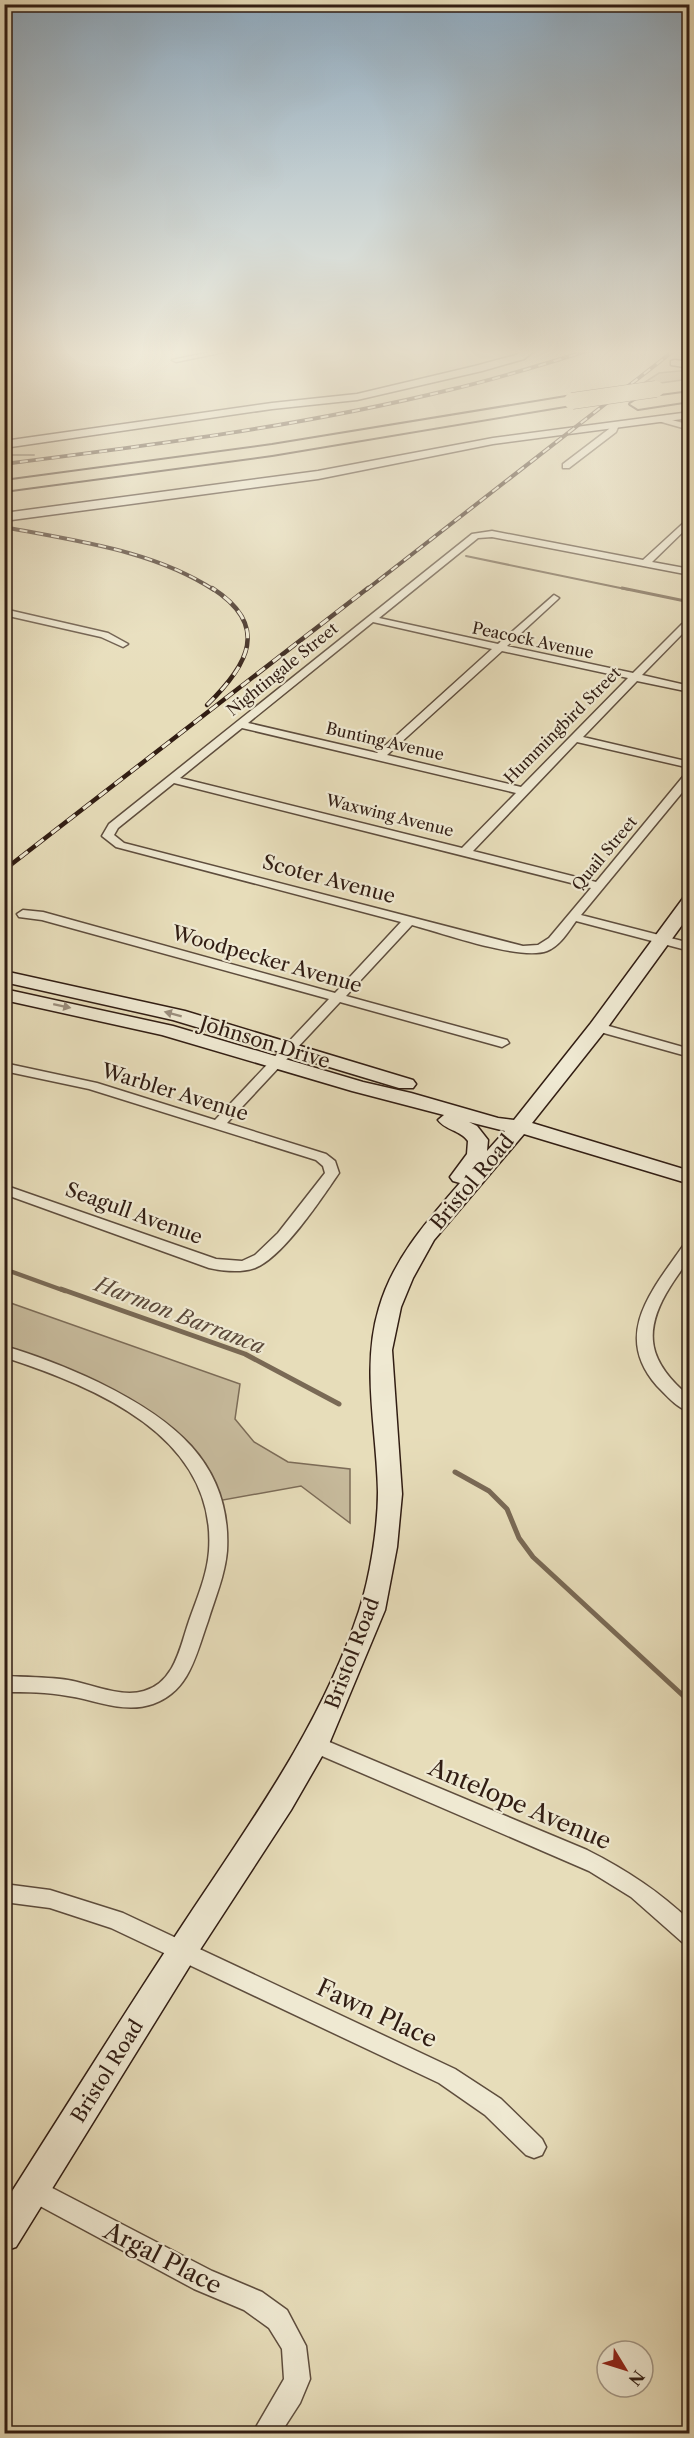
<svg xmlns="http://www.w3.org/2000/svg" width="694" height="2438" font-family="'Libre Caslon Text',serif">
	<style>
		.green { fill: #c8bc9e; stroke: #7c6c58; stroke-width: 1.5 }
		.lines { fill: none; stroke-linecap: round; stroke-linejoin: round }
		.stream-far3 { stroke: #796955; stroke-width: 2 }
		.stream-far2 { stroke: #796955; stroke-width: 3 }
		.stream-far1 { stroke: #796955; stroke-width: 4.5 }
		.stream { stroke: #796955; stroke-width: 5 }
		.street-casing { stroke: #5e4d3d; stroke-width: 3 }
		.secondary-casing { stroke: #311d13; stroke-width: 3 }
		.highway-casing { stroke: #311d13; stroke-width: 4 }
		.street { fill: #efe9d2; fill-rule: evenodd }
		.secondary { fill: #efe9d2; fill-rule: evenodd }
		.highway { fill: #e7ddba; fill-rule: evenodd }
		.rail-far1-casing { stroke: #311d13; stroke-width: 4 }
		.rail-casing { stroke: #311d13; stroke-width: 4.5 }
		.rail-far1 { stroke: #efe9d2; stroke-width: 2; stroke-dasharray: 8; stroke-linecap: butt }
		.rail { stroke: #efe9d2; stroke-width: 3; stroke-dasharray: 10; stroke-linecap: butt }
		.highway-bridge-casing { stroke: #311d13; stroke-width: 17; stroke-linecap: butt }
		.highway-bridge { stroke: #e7ddba; stroke-width: 16 }
		.oneway { fill: #9a8d7c }
		.labels { text-anchor: middle; dominant-baseline: central; stroke-width: 4.5; stroke-linejoin: round; paint-order: stroke }
		.far-street-label { font-size: 16px; fill: #311d13; stroke: #efe9d2 }
		.street-label { font-size: 20px; fill: #311d13; stroke: #efe9d2 }
		.water-label { font-size: 21px; font-style: italic; fill: #5b493a; stroke: #efe9d2 }
		.near-street-label { font-size: 24px; fill: #311d13; stroke: #efe9d2 }
	</style>
	<rect width="100%" height="100%" fill="#e7ddba"/>
	<filter id="stains"><feTurbulence type="fractalNoise" baseFrequency=".00333" numOctaves="4"/><feColorMatrix values="0 0 0 0 .2 0 0 0 0 .09 0 0 0 0 .02 0 0 0 .5 -.17"/></filter>
	<radialGradient id="worn" r=".72"><stop offset=".6" stop-color="#630" stop-opacity="0"/><stop offset="1" stop-color="#630" stop-opacity=".3"/></radialGradient>
	<g class="green">
		<path d="M689 370V379L639 386 659 373Z"/>
		<path d="M5 1301 240 1384 235 1419 254 1442 288 1462 350 1469V1523L301 1486 212 1502 203 1477 138 1410 5 1351Z"/>
	</g>
	<g class="lines">
		<g class="stream-far3">
			<path d="M4 455H34"/>
			<path d="M466 556 630 590"/>
		</g>
		<path class="stream-far2" d="M622 588 690 602"/>
		<path class="stream-far1" d="M4 1269 65 1291"/>
		<g class="stream">
			<path d="M61 1289 245 1354 339 1404"/>
			<path d="M455 1472 489 1491 507 1509 519 1538 533 1557 690 1702"/>
		</g>
		<defs>
			<g id="street">
				<path d="M225 349H239L176 362 172 360Z"/>
				<path d="M661 417 690 425V430L658 421V417Z"/>
				<path d="M612 423 619 425 616 432 569 468H563V464L609 429Z"/>
				<path d="M690 517V525L652 562 690 569V575L492 537 478 538 379 618 498 644 554 595 559 598 557 600 507 646 633 673 682 624H688V628L642 675 690 686V692L637 681 583 737 690 762V768L577 742 473 851 596 882 686 773 690 772V783L581 915 690 943V951L576 921C568 932 560 946 547 951 520 961 442 933 412 925L346 996 507 1040 509 1043 502 1047 340 1002 227 1123 326 1154 335 1161 339 1173C322 1198 283 1257 255 1268 241 1273 223 1271 209 1268L4 1194V1185L216 1259 242 1261 255 1255 278 1233 325 1173 323 1166 316 1160 89 1089 4 1071V1063L97 1083 215 1120 329 999 42 920 19 917 17 914 23 910 43 912 335 993 401 922 116 847 102 836 109 824 472 534 492 531 643 560ZM373 622 492 649 377 753 248 723ZM502 651 628 678 521 787 387 755ZM242 728 516 793 462 848 180 778ZM174 783 591 888 549 938 538 945 523 946 124 843 114 835 118 828Z"/>
				<path d="M4 609 108 633 128 644 123 647 101 637 4 615Z"/>
				<path d="M598 1023 690 1049V1057L593 1030 591 1027Z"/>
				<path d="M690 1241C690 1263 681 1269 670 1287 641 1333 649 1363 690 1397V1412C677 1408 666 1395 657 1386 611 1334 654 1288 685 1243Z"/>
				<path d="M4 1346C36 1355 68 1368 98 1382 169 1417 232 1461 227 1551 225 1575 215 1598 208 1621 196 1654 190 1691 153 1704 124 1714 96 1700 68 1696 47 1692 26 1692 4 1692V1676C26 1677 47 1677 68 1680 92 1684 120 1698 144 1691 175 1682 180 1647 189 1621 197 1598 207 1576 209 1551 217 1436 95 1387 4 1357Z"/>
				<path d="M315 1736 587 1850C625 1869 659 1891 690 1921V1944L682 1942 631 1897 589 1871 308 1750 305 1744 308 1738Z"/>
				<path d="M4 1884 50 1890 123 1913 455 2069 501 2099 542 2139 546 2147 542 2155 534 2158 526 2155 485 2115 439 2083 111 1928 50 1908 4 1902Z"/>
				<path d="M33 2178 212 2271 262 2292 287 2310 306 2346 310 2379 300 2403 280 2434H252L284 2379 282 2349 269 2328 244 2310 194 2289 25 2198 21 2190 25 2182Z"/>
			</g>
			<g id="secondary">
				<path d="M526 349H537L524 359 482 371 357 400 272 409 4 448V441L272 403 357 394 475 366 516 355Z"/>
				<path d="M675 360 690 362V368L671 365V361Z"/>
				<path d="M690 412V418L493 444 318 479 4 521V513L318 471 493 438Z"/>
				<path d="M690 896V914L605 1031 532 1123 690 1171V1184L524 1134 434 1240 413 1278 401 1307 392 1350 402 1494 397 1547 385 1610 329 1744 291 1810 194 1959 16 2247 4 2251V2204C60 2116 115 2028 172 1941 241 1835 319 1733 359 1611 370 1577 378 1528 378 1492 377 1431 361 1367 379 1308 393 1259 427 1221 460 1183L453 1181 450 1177 467 1154 468 1141C460 1130 445 1130 438 1120L444 1115 352 1091 162 1035 4 1000V989L173 1026 363 1082 411 1093 498 1118 514 1120 591 1023 684 897ZM469 1122 505 1131 487 1151 488 1140 477 1126Z"/>
				<path d="M4 971 185 1011 413 1080 416 1084 413 1088H399L173 1020 4 982Z"/>
			</g>
			<g id="highway">
				<path d="M690 392V401L638 409 630 404 638 399Z"/>
				<path d="M572 396 580 401 577 404 272 455 4 491V481L272 445Z"/>
			</g>
		</defs>
		<use href="#street" class="street-casing"/>
		<use href="#secondary" class="secondary-casing"/>
		<use href="#highway" class="highway-casing"/>
		<use href="#street" class="street"/>
		<use href="#secondary" class="secondary"/>
		<use href="#highway" class="highway"/>
		<defs>
			<g id="rail-far1">
				<path d="M4 464C153 445 302 426 449 390 497 379 545 364 593 349"/>
				<path d="M4 527C75 541 153 550 214 590"/>
				<path d="M366 590 676 349"/>
			</g>
			<g id="rail">
				<path d="M207 705C248 665 271 626 212 588"/>
				<path d="M4 870 368 588"/>
			</g>
		</defs>
		<use href="#rail-far1" class="rail-far1-casing"/>
		<use href="#rail" class="rail-casing"/>
		<use href="#rail-far1" class="rail-far1"/>
		<use href="#rail" class="rail"/>
		<defs>
			<path id="highway-bridge" d="M572 401 656 389"/>
		</defs>
		<use href="#highway-bridge" class="highway-bridge-casing"/>
		<use href="#highway-bridge" class="highway-bridge"/>
	</g>
	<defs><path id="oneway-solid" d="M-6-.8H1V-3.2L6.5 0L1 3.2V.8H-6Z" transform="scale(1.5)"/></defs>
	<g class="oneway">
		<use href="#oneway-solid" transform="translate(62 1006) rotate(12)"/>
		<use href="#oneway-solid" transform="translate(173 1014) rotate(-165)"/>
	</g>
	<linearGradient id="sky" x2="0" y2="1"><stop stop-color="#8faabf"/><stop offset="0.51" stop-color="#f4f0e0"/><stop offset="1" stop-color="#f4f0e0" stop-opacity="0"/></linearGradient>
	<rect width="694" height="690" fill="url(#sky)"/>
	<g class="labels">
		<g class="far-street-label">
			<text transform="translate(533 640) rotate(12)">Peacock Avenue</text>
			<text transform="translate(282 669) rotate(-39)">Nightingale Street</text>
			<text transform="translate(562 725) rotate(-45)">Hummingbird Street</text>
			<text transform="translate(385 741) rotate(13)">Bunting Avenue</text>
			<text transform="translate(390 815) rotate(14)">Waxwing Avenue</text>
			<text transform="translate(604 853) rotate(-50)">Quail Street</text>
		</g>
		<g class="street-label">
			<text transform="translate(329 879) rotate(15)">Scoter Avenue</text>
			<text transform="translate(267 959) rotate(16)">Woodpecker Avenue</text>
			<text transform="translate(265 1042) rotate(17)">Johnson Drive</text>
			<text transform="translate(175 1092) rotate(17)">Warbler Avenue</text>
			<text transform="translate(472 1182) rotate(-50)">Bristol Road</text>
			<text transform="translate(134 1213) rotate(20)">Seagull Avenue</text>
			<text transform="translate(352 1653) rotate(-69)">Bristol Road</text>
			<text transform="translate(107 2071) rotate(-58)">Bristol Road</text>
		</g>
		<g class="water-label">
			<text transform="translate(180 1315) rotate(21)">Harmon Barranca</text>
		</g>
		<g class="near-street-label">
			<text transform="translate(520 1804) rotate(23)">Antelope Avenue</text>
			<text transform="translate(377 2013) rotate(25)">Fawn Place</text>
			<text transform="translate(163 2258) rotate(27)">Argal Place</text>
		</g>
	</g>
	<rect width="694" height="2438" fill="none" stroke="#e7ddba" stroke-width="24"/>
	<rect x="6" y="6" width="682" height="2426" fill="none" stroke="#311d13" stroke-width="3"/>
	<rect x="12" y="12" width="670" height="2414" fill="none" stroke="#311d13" stroke-width="1.5"/>
	<g transform="translate(625 2369) rotate(128)"><circle r="28" fill="#efe9d2" stroke="#a39786" stroke-width="1.5"/>
	<path d="M0-4.5L10 22L0 15L-10 22Z" fill="#8f2418"/>
	<text y="-9" font-size="16" font-weight="bold" text-anchor="middle" fill="#311d13">N</text>
	</g>
	<rect width="100%" height="100%" filter="url(#stains)"/>
	<rect width="100%" height="100%" fill="url(#worn)"/>
</svg>
